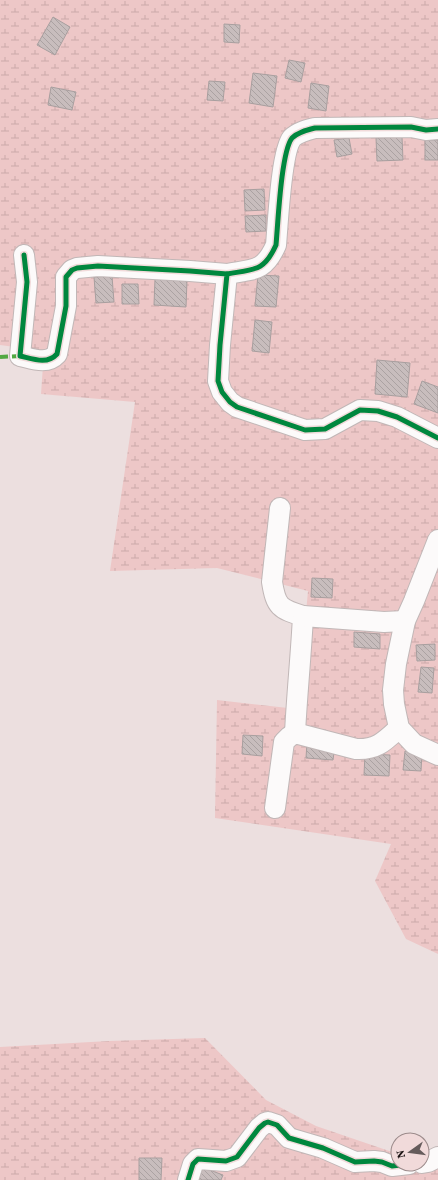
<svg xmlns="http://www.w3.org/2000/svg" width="438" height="1180" font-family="'Source Serif 4',serif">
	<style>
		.wetland { fill: url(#wetland-marsh) }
		.building { fill: url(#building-back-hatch); stroke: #a89f9f }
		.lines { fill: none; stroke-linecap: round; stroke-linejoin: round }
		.street-casing { stroke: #c1b7b7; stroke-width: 22 }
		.street { stroke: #fcfafa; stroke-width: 20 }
		.quiet { stroke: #52a842; stroke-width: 4; stroke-dasharray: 8 4; stroke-linecap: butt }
		.cycleway-casing { stroke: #f1dada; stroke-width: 8 }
		.cycleway { stroke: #00873e; stroke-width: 5 }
	</style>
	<defs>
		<pattern id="wetland-marsh" width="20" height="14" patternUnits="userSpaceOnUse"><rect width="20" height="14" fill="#edc7c7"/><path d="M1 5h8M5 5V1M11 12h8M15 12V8" fill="none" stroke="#cbaaaa"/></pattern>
		<pattern id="building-back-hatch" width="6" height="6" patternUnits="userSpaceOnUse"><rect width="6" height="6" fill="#c8bdbd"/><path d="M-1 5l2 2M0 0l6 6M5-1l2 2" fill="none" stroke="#aba2a2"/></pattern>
	</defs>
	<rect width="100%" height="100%" fill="#ecdfdf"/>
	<g class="wetland">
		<path d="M0 0H438V954L406 939 375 881 391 844 215 818 217 700 297 709 308 591 217 568 110 571 135 402 41 394 44 351 0 345Z"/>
		<path d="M205 1038 266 1100 316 1126 398 1154V1164L438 1167V1180H0V1047L109 1041Z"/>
	</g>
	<g class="building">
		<path d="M53 17 70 27 55 55 37 45Z"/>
		<path d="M224 24 240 25 239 43 224 42Z"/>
		<path d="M289 60 305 63 301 82 285 78Z"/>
		<path d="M253 73 277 76 273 107 249 103Z"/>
		<path d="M209 81 225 82 223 101 207 100Z"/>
		<path d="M311 83 329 86 326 111 308 108Z"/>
		<path d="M51 87 76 92 72 110 48 105Z"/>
		<path d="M402 137 403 160 377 161 376 138Z"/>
		<path d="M349 138 352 154 337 157 334 140Z"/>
		<rect x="425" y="140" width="13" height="20"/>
		<path d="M264 189 265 210 245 211 244 190Z"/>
		<path d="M266 215V231L246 232 245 216Z"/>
		<path d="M258 275 279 276 276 307 255 306Z"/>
		<path d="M112 276 114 302 96 303 94 277Z"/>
		<path d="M155 279 187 280 186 307 154 305Z"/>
		<path d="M122 284H138L139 304H122Z"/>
		<path d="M255 320 272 322 269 353 252 351Z"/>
		<path d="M377 360 410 363 407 397 375 394Z"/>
		<path d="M422 381 438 387V413L414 404Z"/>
		<path d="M312 578 333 579 332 598 311 597Z"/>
		<path d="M354 632 380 634V649L354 647Z"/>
		<path d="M435 644V660L417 661 416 645Z"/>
		<path d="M421 667 434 668 432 693 418 692Z"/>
		<path d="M243 735 263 736 262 756 242 754Z"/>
		<path d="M307 743 335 745 333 760 306 758Z"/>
		<path d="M405 751 422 753 421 771 403 770Z"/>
		<path d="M365 754 390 755 389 776 364 775Z"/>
		<path d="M139 1158H162L161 1180H139Z"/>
		<path d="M199 1166 223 1175 221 1180H194Z"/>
	</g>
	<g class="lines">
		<defs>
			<g id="street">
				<path d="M24 255 27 282 20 356C33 359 47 365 57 354L66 306V277L72 270 77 268 98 266 190 271 227 274 220 345 218 381 222 392 230 402 237 407 305 430 325 429 360 410 378 411 397 417 438 438"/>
				<path d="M227 274C254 269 264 272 276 245 278 224 281 152 292 138 298 132 307 130 315 128L411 127 426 130 438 129"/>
				<path d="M280 508 272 582C276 607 280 609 303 616 301 655 297 694 295 733"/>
				<path d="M438 540 414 601 405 621 396 664 393 690 394 704 399 728 414 744 438 755"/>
				<path d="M303 616 384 622 405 621"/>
				<path d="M275 808 284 742 289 737 295 733 356 749C377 750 385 741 399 728"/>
				<path d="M422 1163 428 1162 438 1157"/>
				<path d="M188 1180 193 1164 198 1159 226 1161 237 1157 259 1128 265 1123 268 1122 277 1125 289 1138 323 1148 355 1162 374 1161 382 1162 392 1166 409 1164"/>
			</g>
		</defs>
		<use href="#street" class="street-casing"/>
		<use href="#street" class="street"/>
		<path class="quiet" d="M0 357 20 356"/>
		<defs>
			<g id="cycleway">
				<path d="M24 255 27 282 20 356C33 359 47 365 57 354L66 306V277L72 270 77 268 98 266 190 271 227 274 220 345 218 381 222 392 230 402 237 407 305 430 325 429 360 410 378 411 397 417 438 438"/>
				<path d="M227 274C254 269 264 272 276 245 278 224 281 152 292 138 298 132 307 130 315 128L411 127 426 130 438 129"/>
				<path d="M188 1180 193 1164 198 1159 226 1161 237 1157 259 1128 265 1123 268 1122 277 1125 289 1138 323 1148 355 1162 374 1161 382 1162 392 1166 409 1164"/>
			</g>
		</defs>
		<use href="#cycleway" class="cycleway-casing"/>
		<use href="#cycleway" class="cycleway"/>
	</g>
	<g transform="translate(410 1152) rotate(256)"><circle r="19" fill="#f1dada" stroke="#9c8b8b"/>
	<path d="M0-3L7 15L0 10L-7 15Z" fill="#655b5b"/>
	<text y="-6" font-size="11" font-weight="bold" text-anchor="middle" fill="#1c1414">N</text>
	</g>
</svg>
